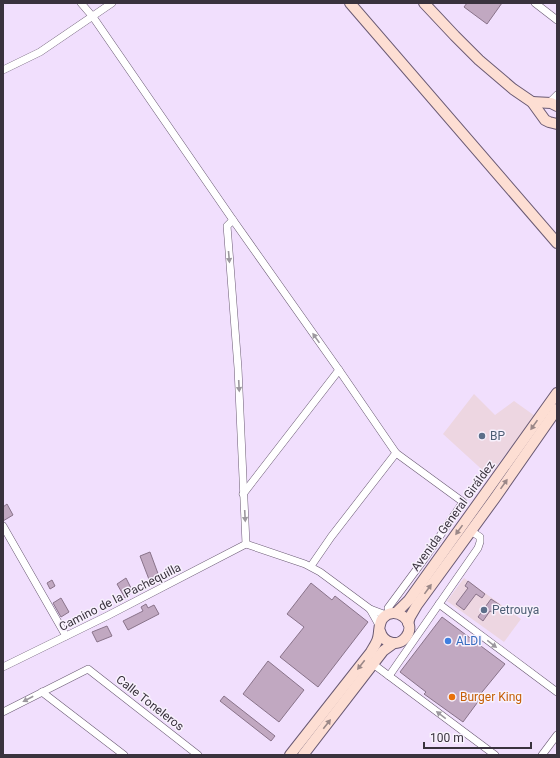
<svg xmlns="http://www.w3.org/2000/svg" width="560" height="758" font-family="Roboto,sans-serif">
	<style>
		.commercial { fill: #edd6e1 }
		.building { fill: #c1a8c1; stroke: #89738a }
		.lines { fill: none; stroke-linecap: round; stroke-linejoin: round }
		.street-casing { stroke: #6a5a73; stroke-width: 8 }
		.secondary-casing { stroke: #6a5a73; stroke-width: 12 }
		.street { stroke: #fff; stroke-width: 7 }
		.secondary { stroke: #fdded3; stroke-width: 10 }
		.oneway { fill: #9c989e }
		.oneway2 { fill: #9b8888 }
		.service-dot { fill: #5c6f8a; stroke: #f8f1fd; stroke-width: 1.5 }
		.shop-dot { fill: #3f7fe0; stroke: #f8f1fd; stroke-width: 1.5 }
		.food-dot { fill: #e8710a; stroke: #f8f1fd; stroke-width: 1.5 }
		.labels { text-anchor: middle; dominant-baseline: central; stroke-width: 3; stroke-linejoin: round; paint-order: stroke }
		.service-label { font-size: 12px; fill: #4e5e75; stroke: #f8f1fd; text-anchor: start }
		.street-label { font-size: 12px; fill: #39323d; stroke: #f8f1fd }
		.shop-label { font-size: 12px; fill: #366cbe; stroke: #f8f1fd; text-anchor: start }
		.food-label { font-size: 12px; fill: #c56008; stroke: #f8f1fd; text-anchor: start }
	</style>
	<rect width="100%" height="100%" fill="#f1dffd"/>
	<g class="commercial">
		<path d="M474 394 495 415 514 401 535 416 489 476 443 434Z"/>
		<path d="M464 578 521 619 504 642 447 601Z"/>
	</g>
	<g class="building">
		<path d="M467 3H502L487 24 464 7Z"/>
		<path d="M7 504 13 515 3 521V507Z"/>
		<path d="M150 552 160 579 150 582 140 556Z"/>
		<path d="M126 578 132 590 129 592 130 594 125 598 117 584Z"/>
		<path d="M52 580 55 586 50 589 47 583Z"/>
		<path d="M468 581 485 594 482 598 476 594 464 610 456 604 468 588 465 586Z"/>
		<path d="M311 583 332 600 335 596 368 622 318 687 280 657 304 627 287 614Z"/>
		<path d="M61 598 69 612 61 617 53 603Z"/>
		<path d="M491 599 500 605 494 613 490 611 483 621 478 617Z"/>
		<path d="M146 604 148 608 154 605 159 614 128 630 123 621 143 611 141 607Z"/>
		<path d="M442 617 505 664 478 697 480 699 463 722 424 694 426 692 400 672Z"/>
		<path d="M107 626 112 636 97 642 92 632Z"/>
		<path d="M268 661 304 690 279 722 243 694Z"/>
		<path d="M224 696 275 736 271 741 220 701Z"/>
	</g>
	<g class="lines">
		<defs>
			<g id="street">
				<path d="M81 3 93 17 233 220 339 370"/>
				<path d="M535 3 557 20"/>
				<path d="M3 70 40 52 112 3"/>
				<path d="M549 103 557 95"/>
				<path d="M233 220 227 226 228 238 238 368 246 544"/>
				<path d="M243 494 339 370 396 453 331 537 311 566"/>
				<path d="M3 526 66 636"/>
				<path d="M246 544 305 564 320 572 370 609 379 625"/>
				<path d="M439 604 557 692"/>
				<path d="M370 609 386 615"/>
				<path d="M389 614 388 608 425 558 463 502 396 453"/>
				<path d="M373 664 495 755"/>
				<path d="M3 667 107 616 246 544"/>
				<path d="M389 676 478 548 480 542V537L471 531"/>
				<path d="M42 692 124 755"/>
				<path d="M3 712 88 669 198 755"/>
				<path d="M542 755 557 735"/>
			</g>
			<g id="secondary">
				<path d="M350 3 557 243"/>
				<path d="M424 3 455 36 479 60 513 89 532 102 545 120 549 122 557 124"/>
				<path d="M532 102 551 103 557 106"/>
				<path d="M396 613 409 600 557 393"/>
				<path d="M408 623 410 617 417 605 495 498 557 409"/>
				<path d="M290 755 371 652C373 648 377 643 378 638 380 631 378 624 383 618 395 604 418 622 406 637 398 648 383 643 380 631"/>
				<path d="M303 755 383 651 394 643"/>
			</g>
		</defs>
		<use href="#street" class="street-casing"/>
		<use href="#secondary" class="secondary-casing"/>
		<use href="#street" class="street"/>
		<use href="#secondary" class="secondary"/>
	</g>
	<defs><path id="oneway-solid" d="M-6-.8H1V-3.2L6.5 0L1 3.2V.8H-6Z"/></defs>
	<g class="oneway">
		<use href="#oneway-solid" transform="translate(229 257) rotate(85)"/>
		<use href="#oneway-solid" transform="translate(316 338) rotate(-125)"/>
		<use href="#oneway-solid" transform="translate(239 386) rotate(87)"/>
		<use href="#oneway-solid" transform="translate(245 516) rotate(87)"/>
		<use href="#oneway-solid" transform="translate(492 644) rotate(37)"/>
		<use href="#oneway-solid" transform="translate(28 699) rotate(152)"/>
		<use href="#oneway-solid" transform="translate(441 715) rotate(-143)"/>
	</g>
	<g class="oneway2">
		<use href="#oneway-solid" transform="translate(534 425) rotate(125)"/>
		<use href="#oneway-solid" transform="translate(504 484) rotate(-55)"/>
		<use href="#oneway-solid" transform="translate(459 530) rotate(126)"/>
		<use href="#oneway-solid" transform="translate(428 589) rotate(-54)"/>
		<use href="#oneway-solid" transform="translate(361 665) rotate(128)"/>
		<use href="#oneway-solid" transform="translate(327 724) rotate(-52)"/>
	</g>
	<g class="service-dot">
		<circle cx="482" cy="436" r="4"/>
		<circle cx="484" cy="610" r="4"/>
	</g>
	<circle class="shop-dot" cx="448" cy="641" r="4"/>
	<circle class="food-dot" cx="452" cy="697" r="4"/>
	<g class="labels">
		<g class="service-label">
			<text x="490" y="436">BP</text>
			<text x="492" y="610">Petrouya</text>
		</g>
		<g class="street-label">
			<text transform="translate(453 516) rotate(-54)">Avenida General Giráldez</text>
			<text transform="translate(120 597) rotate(-27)">Camino de la Pachequilla</text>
			<text transform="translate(150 703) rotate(38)">Calle Toneleros</text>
		</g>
		<g class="shop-label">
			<text x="456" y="641">ALDI</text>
		</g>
		<g class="food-label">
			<text x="460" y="697">Burger King</text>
		</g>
	</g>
	<rect width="560" height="758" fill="none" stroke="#39323d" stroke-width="8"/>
	<path d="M424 742v6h107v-6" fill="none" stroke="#39323d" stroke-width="2"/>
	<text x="430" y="742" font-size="12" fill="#39323d" stroke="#f8f1fd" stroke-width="3" paint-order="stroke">100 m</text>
</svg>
